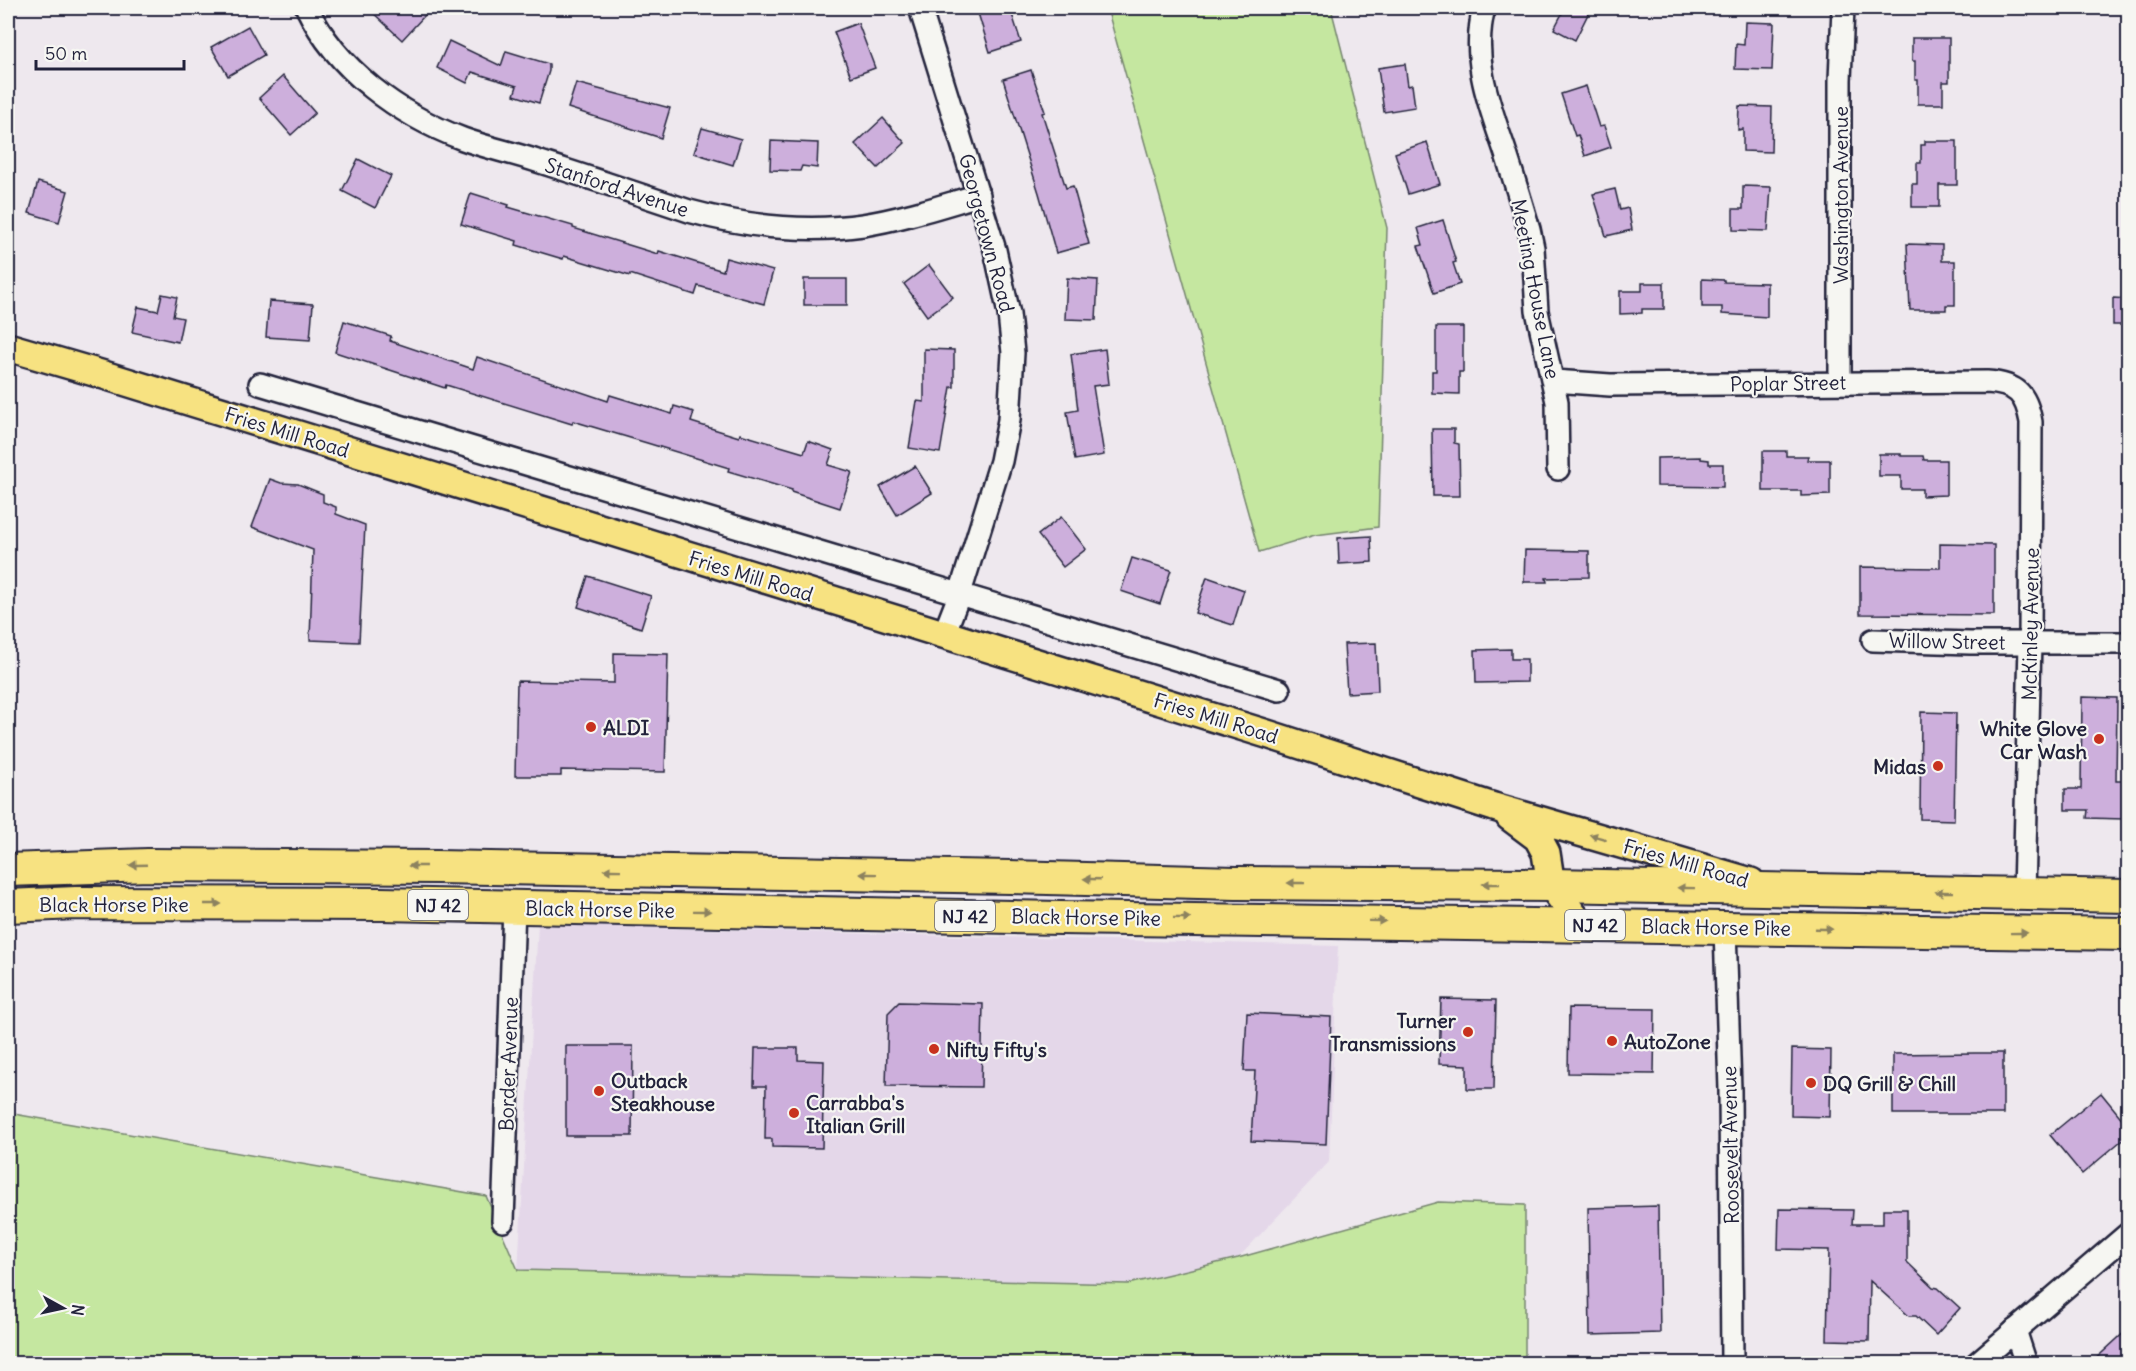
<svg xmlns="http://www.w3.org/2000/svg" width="2136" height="1371" font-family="Delius,sans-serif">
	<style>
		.built { fill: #e4d7e9 }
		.green { fill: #c5e7a0; stroke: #74846e; stroke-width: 1.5 }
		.building { fill: #cdafdc; stroke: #22223b; stroke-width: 1.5 }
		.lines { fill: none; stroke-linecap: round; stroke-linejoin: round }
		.minor-casing { stroke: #22223b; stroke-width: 26 }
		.major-casing { stroke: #22223b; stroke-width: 32 }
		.highway-casing { stroke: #22223b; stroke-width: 36 }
		.minor { stroke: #f6f6f2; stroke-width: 21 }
		.major { stroke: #f7e281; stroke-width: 27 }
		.highway { stroke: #f7e281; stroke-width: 32 }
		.oneway { fill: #8c825e }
		.poi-dot { fill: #c8321e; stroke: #f6f6f2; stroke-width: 2 }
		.labels { text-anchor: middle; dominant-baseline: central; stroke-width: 4.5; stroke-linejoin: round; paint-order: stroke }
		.shield { fill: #f6f6f2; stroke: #626272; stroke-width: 1.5 }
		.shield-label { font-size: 18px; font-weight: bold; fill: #22223b }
		.street-label { font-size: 20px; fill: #22223b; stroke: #f6f6f2 }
		.poi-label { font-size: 20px; font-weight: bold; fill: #22223b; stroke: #f6f6f2; text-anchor: start }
	</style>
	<rect width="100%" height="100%" fill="#eee8ee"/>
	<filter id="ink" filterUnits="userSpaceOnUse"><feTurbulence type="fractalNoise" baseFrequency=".0167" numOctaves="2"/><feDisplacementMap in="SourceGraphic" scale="12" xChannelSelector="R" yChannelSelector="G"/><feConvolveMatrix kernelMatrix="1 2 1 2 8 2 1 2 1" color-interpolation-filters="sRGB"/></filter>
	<g filter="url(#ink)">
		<path class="built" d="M538 925 1338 946 1329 1162 1238 1258 1128 1284 518 1270Z"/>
		<g class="green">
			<path d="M1107 8H1331L1387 228 1378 527 1315 535 1259 552Z"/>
			<path d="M8 1113 486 1196 518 1270 1128 1284 1238 1258 1438 1202 1525 1205V1363H8Z"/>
		</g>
		<g class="building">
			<path d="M368 8H418L425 15 402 40Z"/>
			<path d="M997 8H1010L1021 42 990 52 978 13Z"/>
			<path d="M1565 8H1591L1575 40 1554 29Z"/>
			<path d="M1745 22 1774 23 1772 70 1735 69 1736 44 1744 45Z"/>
			<path d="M858 23 875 68 851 77 834 32Z"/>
			<path d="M248 26 264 55 228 76 211 47Z"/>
			<path d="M1912 38H1949V82H1943V104H1918V80H1915V61H1912Z"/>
			<path d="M449 41 501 66 506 51 549 64V71L539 103 514 95 517 86 472 72 467 83 437 68Z"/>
			<path d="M1405 64 1408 86 1412 85 1415 107 1384 112 1378 68Z"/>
			<path d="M1031 70 1045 112 1042 113 1066 188 1073 186 1089 244 1056 253 1039 193 1003 79Z"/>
			<path d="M283 76 315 113 291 135 259 98Z"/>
			<path d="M576 83 670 108 661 138 568 108Z"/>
			<path d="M1586 86 1599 127 1604 126 1611 147 1585 156 1578 135 1575 136 1561 94Z"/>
			<path d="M1739 106 1772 107 1771 152 1743 151V129L1738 130Z"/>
			<path d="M883 118 905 143 878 168 855 144Z"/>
			<path d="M702 128 741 139 733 165 694 153Z"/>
			<path d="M771 141 818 143 817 168 802 166 800 171 770 170Z"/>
			<path d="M1925 141H1957V185H1939V207H1912V184H1917V163H1921V145H1925Z"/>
			<path d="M1427 142 1440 184 1408 194 1395 153Z"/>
			<path d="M358 159 391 176 375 208 342 191Z"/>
			<path d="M38 182 68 191 59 222 29 213Z"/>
			<path d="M1743 186 1771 187 1768 231 1733 230V209H1743Z"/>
			<path d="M1615 189 1620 210 1628 208 1632 230 1606 236 1593 194Z"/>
			<path d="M471 193 509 205 508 207 573 226V228L658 254 659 251 723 271 726 258 773 271 764 304 698 286 695 295 630 274V276L564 256 563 259 516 245 517 241 461 224Z"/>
			<path d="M1443 220 1456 262 1453 263 1460 284 1434 293 1418 246 1423 245 1418 228Z"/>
			<path d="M1907 244 1942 245V261H1955V305H1946V310H1910Z"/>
			<path d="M929 265 953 297 927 316 904 284Z"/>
			<path d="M1067 278 1098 280 1096 320 1065 319Z"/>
			<rect x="804" y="279" width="43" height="26"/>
			<path d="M1702 279 1724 280V282L1767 283V317L1722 314V307H1702Z"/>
			<path d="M1642 283H1664V309H1642V313L1620 314V291H1642Z"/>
			<path d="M162 294 177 297 173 316 183 318 178 342 132 332 138 307 158 311Z"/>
			<path d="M2113 298 2128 299V325H2113Z"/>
			<path d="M269 301 313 304 310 340 266 337Z"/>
			<path d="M344 321 391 336 390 341 473 369 477 357 608 401 610 395 672 414 674 406 694 412 691 422 739 437 740 434 804 453 808 441 833 450 828 465 852 472 840 508 791 492 792 490 728 471 729 468 647 443 573 421 572 424 446 385 445 388 335 352Z"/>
			<path d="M1436 327H1463V372H1459V394L1432 393V371H1436Z"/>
			<path d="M924 349 954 350V387H951L940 453 909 448 917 401 924 402Z"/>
			<path d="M1105 349 1109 384 1093 386 1104 455 1075 460 1067 412 1078 410 1071 354Z"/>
			<path d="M1432 429H1454V443L1459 444 1460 496H1433Z"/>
			<path d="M1763 451H1786V456H1808L1807 460H1830V495L1801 496V491H1763Z"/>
			<path d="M1879 454H1901V456H1923L1924 460H1946V495L1922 496V489H1901V476H1879Z"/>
			<path d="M1701 457V459L1709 460V464H1723V487L1657 486V458Z"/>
			<path d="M915 466 932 493 897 515 880 487Z"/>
			<path d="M270 479 281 483 298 484 323 494V502L336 507V514L365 525 359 642 310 640 313 550 252 527Z"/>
			<path d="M1061 517 1086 549 1063 567 1038 535Z"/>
			<path d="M1371 536 1372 562 1339 564 1338 538Z"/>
			<path d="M1940 544 1994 545V615L1860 614V567L1940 568Z"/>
			<path d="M1525 550 1589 551V577L1546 578 1547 582H1524Z"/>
			<path d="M1132 558 1171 570 1160 604 1121 591Z"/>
			<path d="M588 576 651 596 641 628 578 607Z"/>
			<path d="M1207 577 1244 590 1233 625 1195 613Z"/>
			<path d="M1376 643 1378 691 1347 693 1344 644Z"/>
			<path d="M1511 649V659H1527V682L1476 683 1475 650Z"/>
			<path d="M614 653 668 654 665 772 561 770V776H515L517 681 614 683Z"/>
			<path d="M2082 697 2117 698 2116 781H2125L2124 819 2087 818 2088 810H2065V789H2081Z"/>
			<path d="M1921 712 1956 713 1954 820 1920 819Z"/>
			<path d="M1441 999 1496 1000 1494 1089H1467V1065L1439 1064Z"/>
			<path d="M899 1002 983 1004 981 1087 886 1086 888 1013Z"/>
			<path d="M1569 1008 1655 1009 1654 1074 1568 1073Z"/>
			<path d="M1247 1013 1331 1017 1326 1144 1251 1141 1255 1071H1244Z"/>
			<path d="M566 1046H633L632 1136H566Z"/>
			<path d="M755 1048H798V1060L824 1061 822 1148 772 1147V1139H765L766 1086H754Z"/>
			<path d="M1792 1049 1831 1050 1830 1117 1791 1116Z"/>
			<path d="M1975 1053H2003V1114H1893V1054Z"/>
			<path d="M2101 1093 2128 1126V1135L2082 1174 2050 1135Z"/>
			<path d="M1658 1206 1660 1333 1590 1335 1588 1208Z"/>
			<path d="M1779 1209 1853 1210 1852 1224H1883V1209H1907V1262L1933 1287 1938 1288 1960 1308 1936 1335 1916 1316H1909L1870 1281 1869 1341 1827 1340 1829 1250 1778 1249Z"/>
			<path d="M2128 1329V1364H2090Z"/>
		</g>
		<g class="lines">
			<defs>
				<g id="minor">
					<path d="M307 8C337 70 399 115 463 139 488 148 513 153 537 161 588 177 638 194 689 211 744 226 805 233 863 225 902 219 941 206 979 195"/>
					<path d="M920 8 995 250 1009 314 1013 353 1009 420 1001 461 960 593 944 634"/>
					<path d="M1484 8C1471 57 1488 102 1504 148 1513 175 1521 202 1529 229L1533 248 1537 311 1557 402 1558 469"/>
					<path d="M1554 381 1610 385 1987 382C2017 384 2026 394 2031 422L2030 642 2024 894"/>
					<path d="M1840 382V80L1843 8"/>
					<path d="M260 384 1279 690"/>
					<path d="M1873 640 1970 643H2128"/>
					<path d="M1725 928 1730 1090 1732 1364"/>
					<path d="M503 1221 514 907"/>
					<path d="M2015 1330 2026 1364"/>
					<path d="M1976 1364 2128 1234"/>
				</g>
				<g id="major">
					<path d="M8 347 104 375 1267 734 1494 807 1751 882"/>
					<path d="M1510 817 1538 838 1546 853 1551 885 1581 925"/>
				</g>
				<g id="highway">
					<path d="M8 870 148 865 437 867 1010 877 1236 883 1551 885 2128 896"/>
					<path d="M8 906 76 903 382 904 1061 918 2128 934"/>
				</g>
			</defs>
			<use href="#minor" class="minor-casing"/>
			<use href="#major" class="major-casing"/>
			<use href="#highway" class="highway-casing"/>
			<use href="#minor" class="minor"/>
			<use href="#major" class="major"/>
			<use href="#highway" class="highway"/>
		</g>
		<defs><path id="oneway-solid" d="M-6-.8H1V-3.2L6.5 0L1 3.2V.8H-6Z" transform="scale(1.5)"/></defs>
		<g class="oneway">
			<use href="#oneway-solid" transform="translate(1598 837) rotate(-164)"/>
			<use href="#oneway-solid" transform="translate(138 865) rotate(178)"/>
			<use href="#oneway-solid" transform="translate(417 866) rotate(-180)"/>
			<use href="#oneway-solid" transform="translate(612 870) rotate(-179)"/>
			<use href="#oneway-solid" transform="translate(868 874) rotate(-179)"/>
			<use href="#oneway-solid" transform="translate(1092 879) rotate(-178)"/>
			<use href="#oneway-solid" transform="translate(1296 883) rotate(-180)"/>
			<use href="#oneway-solid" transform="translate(1491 884) rotate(-180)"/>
			<use href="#oneway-solid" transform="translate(1686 888) rotate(-179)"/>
			<use href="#oneway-solid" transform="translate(1944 892) rotate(-179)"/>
			<use href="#oneway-solid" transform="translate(213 904)"/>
			<use href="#oneway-solid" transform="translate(702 911) rotate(1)"/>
			<use href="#oneway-solid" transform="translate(1182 918) rotate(1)"/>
			<use href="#oneway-solid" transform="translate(1377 921) rotate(1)"/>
			<use href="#oneway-solid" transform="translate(1824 929) rotate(2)"/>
			<use href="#oneway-solid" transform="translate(2019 933) rotate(-1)"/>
		</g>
	</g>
	<g class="poi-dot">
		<circle cx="591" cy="727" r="6"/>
		<circle cx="2099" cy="739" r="6"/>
		<circle cx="1938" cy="766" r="6"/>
		<circle cx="1468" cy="1032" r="6"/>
		<circle cx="1612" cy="1041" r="6"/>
		<circle cx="934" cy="1049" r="6"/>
		<circle cx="1811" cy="1083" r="6"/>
		<circle cx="599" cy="1091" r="6"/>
		<circle cx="794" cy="1113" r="6"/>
	</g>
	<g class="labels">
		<g class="shield">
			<rect x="408" y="890" width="60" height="30" rx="4.5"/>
			<rect x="935" y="901" width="60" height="30" rx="4.5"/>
			<rect x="1565" y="910" width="60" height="30" rx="4.5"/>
		</g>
		<g class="shield-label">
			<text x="438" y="905">NJ 42</text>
			<text x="965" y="916">NJ 42</text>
			<text x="1595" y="925">NJ 42</text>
		</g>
		<g class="street-label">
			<text transform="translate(617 187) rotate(18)">Stanford Avenue</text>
			<text transform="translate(1840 195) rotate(-90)">Washington Avenue</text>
			<text transform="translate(987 233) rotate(75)">Georgetown Road</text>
			<text transform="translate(1536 289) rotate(79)">Meeting House Lane</text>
			<text transform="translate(1788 383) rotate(-1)">Poplar Street</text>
			<text transform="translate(287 432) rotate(17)">Fries Mill Road</text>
			<text transform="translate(751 576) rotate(17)">Fries Mill Road</text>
			<text transform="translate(2030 624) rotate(-89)">McKinley Avenue</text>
			<text transform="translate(1947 641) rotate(1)">Willow Street</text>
			<text transform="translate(1216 718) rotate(17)">Fries Mill Road</text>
			<text transform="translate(1686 863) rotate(16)">Fries Mill Road</text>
			<text x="114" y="904">Black Horse Pike</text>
			<text transform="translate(600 909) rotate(1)">Black Horse Pike</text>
			<text transform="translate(1086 917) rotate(1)">Black Horse Pike</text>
			<text transform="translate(1716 927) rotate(1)">Black Horse Pike</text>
			<text transform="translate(508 1064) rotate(-88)">Border Avenue</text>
			<text transform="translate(1730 1145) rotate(-91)">Roosevelt Avenue</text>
		</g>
		<g class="poi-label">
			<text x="603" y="727">ALDI</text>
			<text x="2087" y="728" text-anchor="end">White Glove<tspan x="2087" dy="23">Car Wash</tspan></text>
			<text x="1926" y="766" text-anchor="end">Midas</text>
			<text x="1456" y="1020" text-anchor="end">Turner<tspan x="1456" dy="23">Transmissions</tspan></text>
			<text x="1624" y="1041">AutoZone</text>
			<text x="946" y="1049">Nifty Fifty's</text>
			<text x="611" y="1080">Outback<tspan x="611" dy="23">Steakhouse</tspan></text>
			<text x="1823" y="1083">DQ Grill &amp; Chill</text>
			<text x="806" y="1102">Carrabba's<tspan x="806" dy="23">Italian Grill</tspan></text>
		</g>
	</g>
	<rect width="2136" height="1371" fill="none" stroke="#f6f6f2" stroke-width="30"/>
	<rect x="15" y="15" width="2106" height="1341" fill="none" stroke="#22223b" stroke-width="2" filter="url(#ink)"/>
	<g transform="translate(63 1308) rotate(98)" stroke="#f6f6f2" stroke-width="4.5" paint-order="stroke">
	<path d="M0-4.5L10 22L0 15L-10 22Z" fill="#22223b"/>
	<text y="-9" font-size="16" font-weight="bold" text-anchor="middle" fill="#22223b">N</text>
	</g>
	<path d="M36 60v9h148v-9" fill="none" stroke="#22223b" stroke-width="3"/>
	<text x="45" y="60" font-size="18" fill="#22223b" stroke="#f6f6f2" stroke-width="4.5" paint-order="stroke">50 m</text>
</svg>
